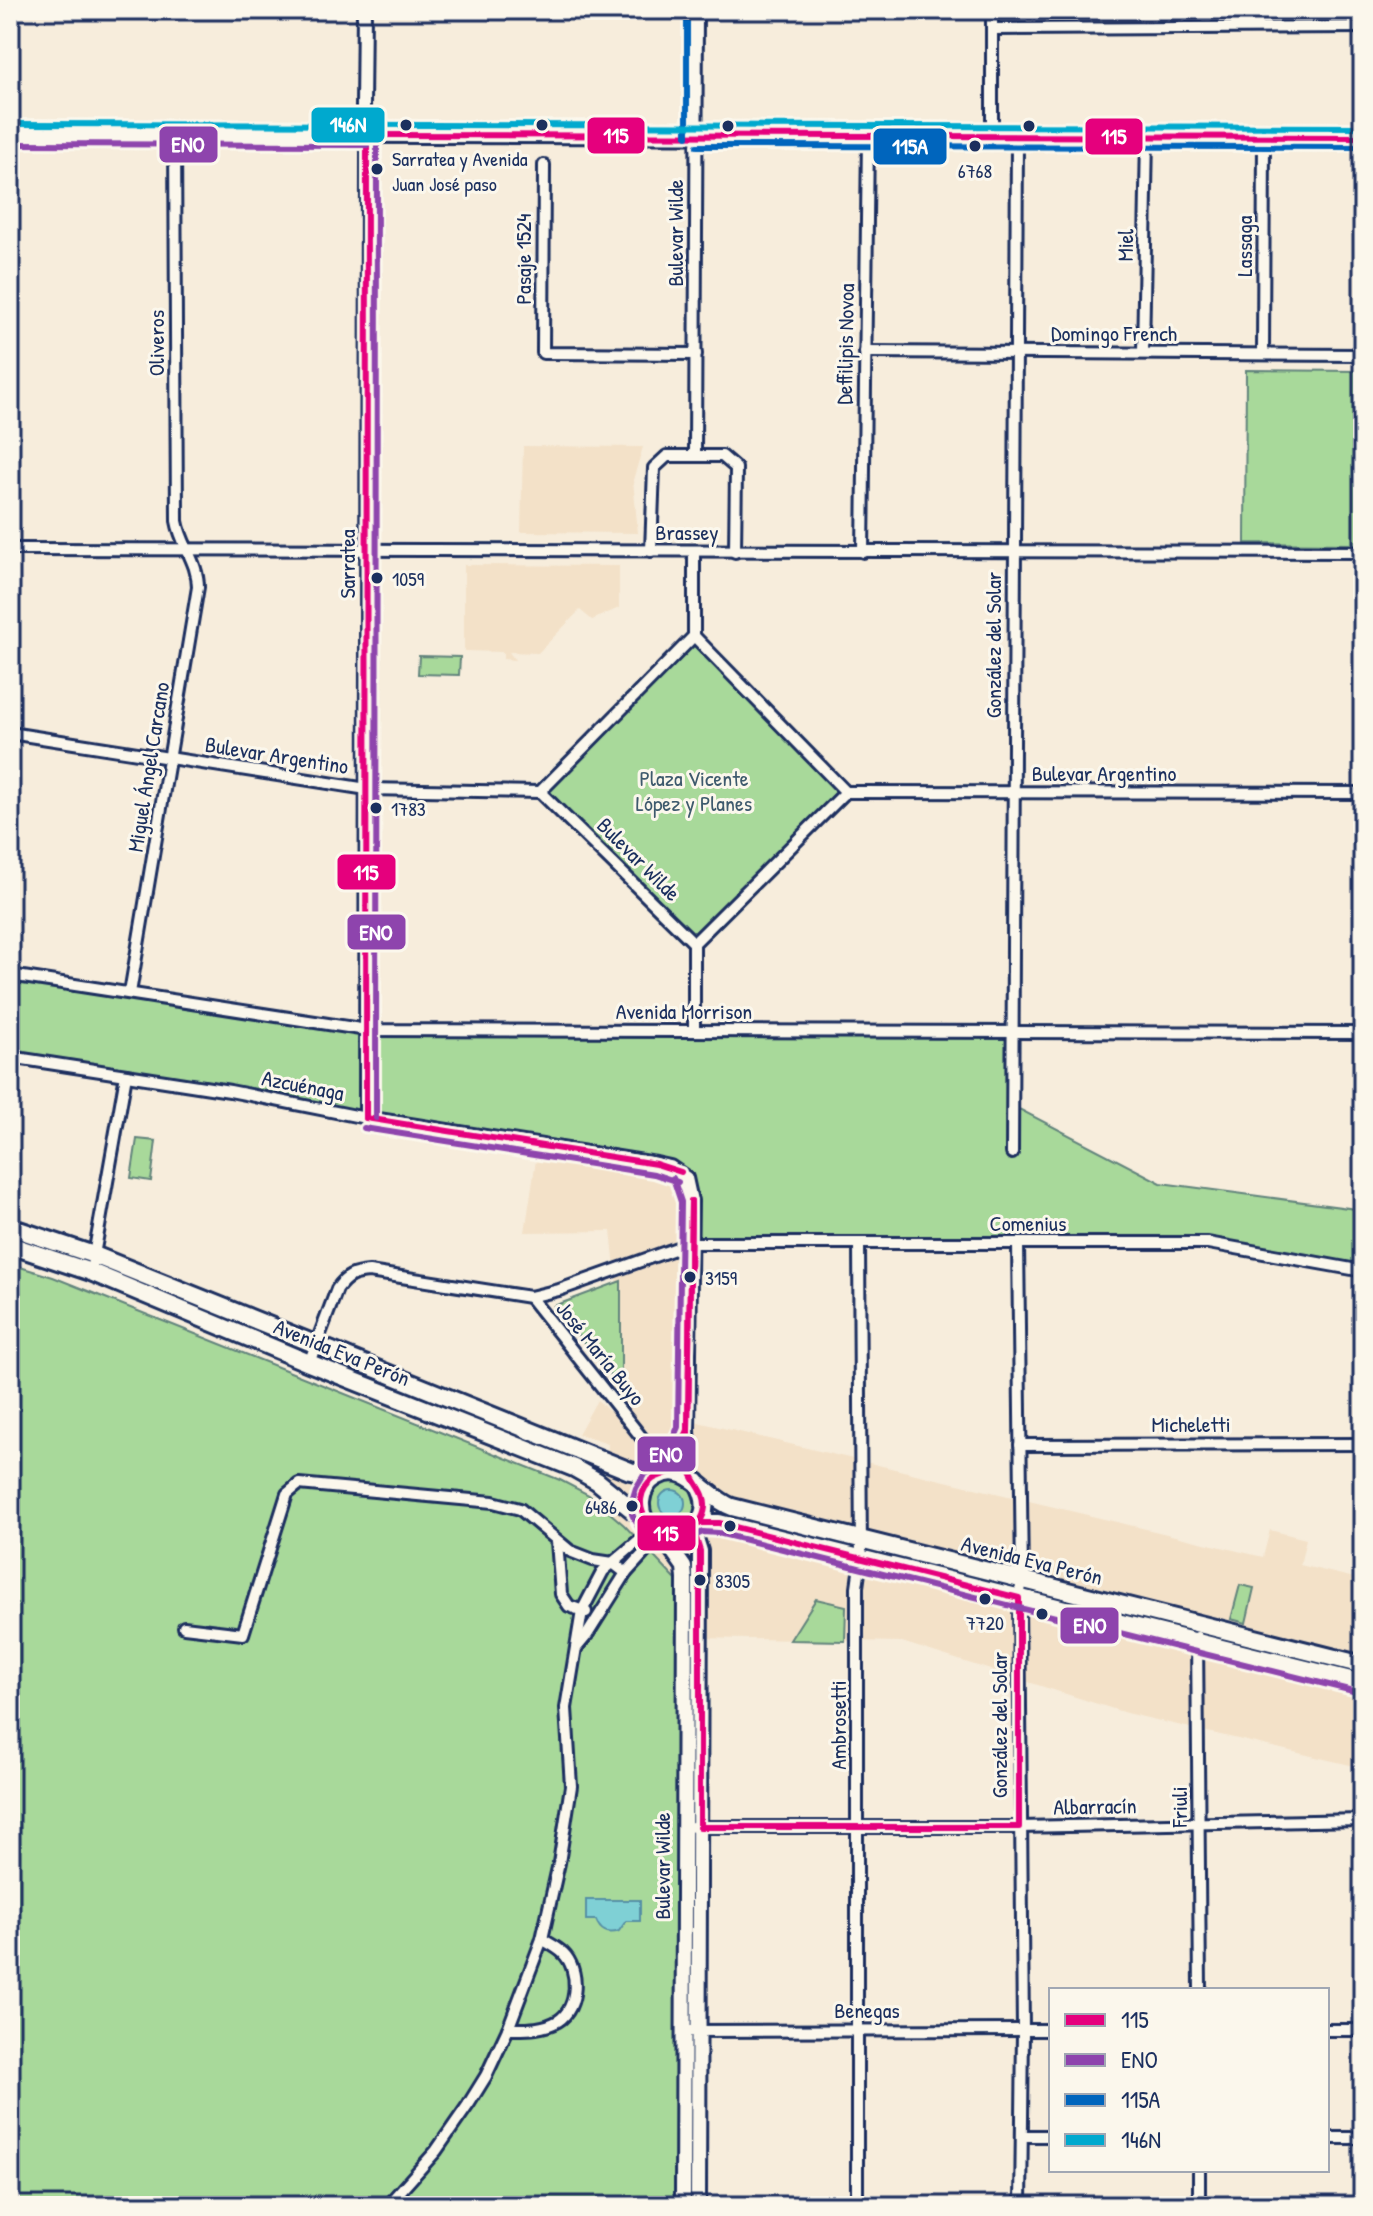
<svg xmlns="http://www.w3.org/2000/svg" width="1373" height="2216" font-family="'Patrick Hand',sans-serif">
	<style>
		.built { fill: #f3e1c8 }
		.green { fill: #a8d99a; stroke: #62847c; stroke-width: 2 }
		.water { fill: #7fd0d5; stroke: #5790a5; stroke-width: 2 }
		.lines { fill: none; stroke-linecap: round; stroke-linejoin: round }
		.minor-casing { stroke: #1b2f5e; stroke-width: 16 }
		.tertiary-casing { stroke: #1b2f5e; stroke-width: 18 }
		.secondary-casing { stroke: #1b2f5e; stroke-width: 20 }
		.primary-casing { stroke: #1b2f5e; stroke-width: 22 }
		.minor { stroke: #fbf7ec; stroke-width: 10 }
		.tertiary { stroke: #fbf7ec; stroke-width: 12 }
		.secondary { stroke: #fbf7ec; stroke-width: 14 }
		.primary { stroke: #fbf7ec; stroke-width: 16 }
		.bus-1-casing { stroke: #fbf7ec; stroke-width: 12 }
		.bus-2-casing { stroke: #fbf7ec; stroke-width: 12 }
		.bus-3-casing { stroke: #fbf7ec; stroke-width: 12 }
		.bus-4-casing { stroke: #fbf7ec; stroke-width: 12 }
		.bus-1 { stroke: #e5007d; stroke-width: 6 }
		.bus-2 { stroke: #8e44ad; stroke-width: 6 }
		.bus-3 { stroke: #0065bd; stroke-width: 6 }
		.bus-4 { stroke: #00a9ce; stroke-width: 6 }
		.bus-dot { fill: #1b2f5e; stroke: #fbf7ec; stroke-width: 3 }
		.labels { text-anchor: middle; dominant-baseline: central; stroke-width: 6; stroke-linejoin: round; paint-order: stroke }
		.bus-label { font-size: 20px; fill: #1b2f5e; stroke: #fbf7ec; text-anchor: start }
		.street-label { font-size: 22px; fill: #1b2f5e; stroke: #fbf7ec }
		.park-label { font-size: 22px; fill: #3e5a6d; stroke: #fbf7ec }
		.line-badge { stroke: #fbf7ec; stroke-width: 3 }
		.badge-label { font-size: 22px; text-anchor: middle; font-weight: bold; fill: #fff }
	</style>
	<rect width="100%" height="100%" fill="#f7eddc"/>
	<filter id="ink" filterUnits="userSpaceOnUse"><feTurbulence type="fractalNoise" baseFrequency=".0125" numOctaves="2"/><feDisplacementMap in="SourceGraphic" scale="16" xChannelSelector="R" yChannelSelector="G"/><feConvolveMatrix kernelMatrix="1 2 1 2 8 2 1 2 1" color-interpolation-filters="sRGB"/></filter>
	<g filter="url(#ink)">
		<g class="built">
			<path d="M523 446 643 447 633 480 638 533 521 532Z"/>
			<path d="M464 565 619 566V608L592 620 580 610 538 653 509 652 515 660 503 659V652L464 651Z"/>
			<path d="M537 1153 665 1173 679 1191 677 1417 1263 1557 1270 1530 1306 1539 1300 1565 1363 1580V1768L1126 1713 902 1642 700 1638 605 1506 608 1444 578 1434 597 1400 610 1412 617 1285 611 1231 525 1232Z"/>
		</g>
		<g class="green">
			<path d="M1246 370 1363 371V537L1356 544 1245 543Z"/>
			<path d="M694 636 846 792 694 943 540 792Z"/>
			<path d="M419 656 460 657 459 675 418 674Z"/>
			<path d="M10 975 367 1030 1014 1032 1013 1106 1161 1183 1363 1210V1271L1208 1243H691L681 1172 10 1057Z"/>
			<path d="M137 1139 156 1141 151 1181 131 1178Z"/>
			<path d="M10 1264 53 1277 560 1480 589 1495 624 1525 676 1580 678 1998 674 2206H10Z"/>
			<path d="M621 1281V1388L554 1306Z"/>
			<path d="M657 1476 697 1482 699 1523 654 1530 644 1490Z"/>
			<path d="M1240 1585 1254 1588 1246 1623 1231 1619Z"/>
			<path d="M816 1599 846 1606 845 1641 790 1640Z"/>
		</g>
		<g class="water">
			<circle cx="672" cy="1503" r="13"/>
			<path d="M586 1900H640V1921H626L619 1931C608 1935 600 1931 596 1920H586Z"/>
		</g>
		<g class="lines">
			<defs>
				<g id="minor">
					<path d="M992 29 1363 27"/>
					<path d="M992 137V10"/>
					<path d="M544 165 543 353 696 354"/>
					<path d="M865 352 1363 355"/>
					<path d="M1143 353 1147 137"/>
					<path d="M1263 354 1264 137"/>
					<path d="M695 456 697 10"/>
					<path d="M10 549 1363 552"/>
					<path d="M651 551 654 468 667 456H722L736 468 735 552"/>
					<path d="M863 552 868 137"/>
					<path d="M694 636V551"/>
					<path d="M10 733 367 789 540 792"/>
					<path d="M846 792 1363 793"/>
					<path d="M694 943 540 792 694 636 846 792 694 943V1031"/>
					<path d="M10 975 367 1030 1363 1033"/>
					<path d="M130 993 198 587C198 562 181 545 177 521L175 135"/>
					<path d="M10 1057 230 1091 366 1118"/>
					<path d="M1012 1153 1017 137"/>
					<path d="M1018 1243 1022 1580 1019 1598 1023 2030 1021 2206"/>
					<path d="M91 1272 126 1075"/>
					<path d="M530 1297 669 1472"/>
					<path d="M309 1363 337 1289C346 1276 354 1273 369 1272L530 1297 559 1290 691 1243H1208L1363 1271"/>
					<path d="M1020 1445 1363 1444"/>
					<path d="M557 1541 561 1594 569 1606 586 1612"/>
					<path d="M184 1627 243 1634 287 1494 299 1484 493 1502 520 1509 570 1551 593 1560 613 1563 626 1573"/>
					<path d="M1197 1637 1200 1990"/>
					<path d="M577 1647 587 1635 626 1573 647 1550 652 1533"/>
					<path d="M693 1827H1019L1363 1820"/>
					<path d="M508 2029C526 2029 542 2030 558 2021 579 2008 580 1969 563 1953 557 1947 548 1943 542 1939"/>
					<path d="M1327 2030H1363"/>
					<path d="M684 2031 1051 2030"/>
					<path d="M1022 2136H1051"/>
					<path d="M1327 2138H1363"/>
					<path d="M387 2206 436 2151 468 2105 486 2076 508 2029 542 1939 559 1863 571 1786 566 1708 582 1611 603 1571 638 1541 649 1537"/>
					<path d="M857 2206V1587L861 1558 859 1243"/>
					<path d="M1199 2206V2170"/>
				</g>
				<g id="tertiary">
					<path d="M364 10 363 107 368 152 366 1118 656 1164 670 1167 686 1178 691 1201 688 1429 690 1477"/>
					<path d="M670 1472 685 1436"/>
				</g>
				<g id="secondary">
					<path d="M10 134 1363 137"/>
					<path d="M693 1529 700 1551 698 2206"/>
					<path d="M660 1533 684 1567 685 1579 683 2206"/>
				</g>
				<g id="primary">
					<path d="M10 1227 94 1255 630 1471 657 1476"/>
					<path d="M10 1245 91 1272 309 1363 574 1468 597 1481 645 1520"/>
					<path d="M697 1482C731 1539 638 1555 641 1502 642 1492 647 1482 656 1477 686 1458 707 1499 732 1507L1363 1665"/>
					<path d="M699 1523H719L1363 1683"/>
				</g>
			</defs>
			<use href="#minor" class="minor-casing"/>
			<use href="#tertiary" class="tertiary-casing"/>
			<use href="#secondary" class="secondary-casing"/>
			<use href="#primary" class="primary-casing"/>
			<use href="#minor" class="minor"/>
			<use href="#tertiary" class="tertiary"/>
			<use href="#secondary" class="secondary"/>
			<use href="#primary" class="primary"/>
			<defs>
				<g id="bus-1">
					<path d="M367 135 1363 137"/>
					<path d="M366 1118 367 135"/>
					<path d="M366 1118 656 1164 681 1172"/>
					<path d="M688 1430C688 1444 687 1460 691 1473 696 1485 706 1493 705 1507 704 1518 697 1527 688 1531 652 1546 624 1502 653 1479 657 1476 665 1474 670 1472Z"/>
					<path d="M688 1430 691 1201"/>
					<path d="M688 1430 691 1201"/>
					<path d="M693 1529 700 1551V1827H1019V1598L719 1523H699"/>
				</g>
				<g id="bus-2">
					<path d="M10 144 367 145"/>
					<path d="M376 1118 377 135"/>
					<path d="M364 1128 654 1174 678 1182"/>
					<path d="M673 1178 681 1202 678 1427 662 1464 644 1475 636 1488 632 1501V1514L638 1527 646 1536 663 1544H677L703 1532 718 1533 1361 1693"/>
				</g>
				<g id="bus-3">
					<path d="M687 10V136"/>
					<path d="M697 146 1363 147"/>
				</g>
				<path id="bus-4" d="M10 124 1363 127"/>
			</defs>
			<use href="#bus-1" class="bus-1-casing"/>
			<use href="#bus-2" class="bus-2-casing"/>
			<use href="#bus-3" class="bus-3-casing"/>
			<use href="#bus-4" class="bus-4-casing"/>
			<use href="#bus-1" class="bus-1"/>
			<use href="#bus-2" class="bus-2"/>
			<use href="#bus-3" class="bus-3"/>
			<use href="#bus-4" class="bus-4"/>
		</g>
	</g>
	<g class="bus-dot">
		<circle cx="406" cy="125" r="7"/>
		<circle cx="542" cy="125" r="7"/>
		<circle cx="728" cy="126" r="7"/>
		<circle cx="1029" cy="126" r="7"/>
		<circle cx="975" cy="146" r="7"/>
		<circle cx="377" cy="169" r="7"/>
		<circle cx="377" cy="578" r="7"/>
		<circle cx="376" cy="808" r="7"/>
		<circle cx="690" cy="1277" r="7"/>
		<circle cx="632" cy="1506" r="7"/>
		<circle cx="730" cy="1526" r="7"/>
		<circle cx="700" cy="1580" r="7"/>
		<circle cx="985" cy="1599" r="7"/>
		<circle cx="1042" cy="1614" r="7"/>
	</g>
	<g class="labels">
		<g class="bus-label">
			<text x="392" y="158">Sarratea y Avenida<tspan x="392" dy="25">Juan José paso</tspan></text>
			<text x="975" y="170" text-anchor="middle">6768</text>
			<text x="392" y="578">1059</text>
			<text x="391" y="808">1783</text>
			<text x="705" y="1277">3159</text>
			<text x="617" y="1506" text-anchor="end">6486</text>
			<text x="715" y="1580">8305</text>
			<text x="985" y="1622" text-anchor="middle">7720</text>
		</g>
		<g class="street-label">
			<text transform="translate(675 233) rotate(-90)">Bulevar Wilde</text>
			<text transform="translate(1125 245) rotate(-89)">Miel</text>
			<text transform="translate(1244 246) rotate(-90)">Lassaga</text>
			<text transform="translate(523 259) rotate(-90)">Pasaje 1524</text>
			<text x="1114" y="333">Domingo French</text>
			<text transform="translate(156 343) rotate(-90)">Oliveros</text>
			<text transform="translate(845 344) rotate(-89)">Deffilipis Novoa</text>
			<text x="687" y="532">Brassey</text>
			<text transform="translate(347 564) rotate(-90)">Sarratea</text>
			<text transform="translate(993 645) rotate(-90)">González del Solar</text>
			<text transform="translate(277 755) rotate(9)">Bulevar Argentino</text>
			<text transform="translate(148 767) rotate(-81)">Miguel Ángel Carcano</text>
			<text x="1104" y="773">Bulevar Argentino</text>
			<text transform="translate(639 859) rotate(45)">Bulevar Wilde</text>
			<text x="684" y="1011">Avenida Morrison</text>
			<text transform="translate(303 1085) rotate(11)">Azcuénaga</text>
			<text x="1028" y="1223">Comenius</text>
			<text transform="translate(342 1352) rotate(22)">Avenida Eva Perón</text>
			<text transform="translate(601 1353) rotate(51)">José María Buyo</text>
			<text x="1191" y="1424">Micheletti</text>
			<text transform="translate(1032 1560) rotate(14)">Avenida Eva Perón</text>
			<text transform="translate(838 1725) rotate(-90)">Ambrosetti</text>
			<text transform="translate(999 1725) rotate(-90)">González del Solar</text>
			<text transform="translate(1095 1806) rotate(-1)">Albarracín</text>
			<text transform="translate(1179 1807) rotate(-90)">Friuli</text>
			<text transform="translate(662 1866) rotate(-90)">Bulevar Wilde</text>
			<text x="867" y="2010">Benegas</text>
		</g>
		<g class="park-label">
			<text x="694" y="778">Plaza Vicente<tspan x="694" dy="25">López y Planes</tspan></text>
		</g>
	</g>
	<g class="line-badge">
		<rect x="310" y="106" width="76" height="38" rx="8" fill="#00a9ce"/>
		<rect x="586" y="116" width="60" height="39" rx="8" fill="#e5007d"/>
		<rect x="1084" y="117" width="60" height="39" rx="8" fill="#e5007d"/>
		<rect x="158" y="125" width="61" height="39" rx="8" fill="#8e44ad"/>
		<rect x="872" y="127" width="76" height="39" rx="8" fill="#0065bd"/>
		<rect x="336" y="853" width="61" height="38" rx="8" fill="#e5007d"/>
		<rect x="346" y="913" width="61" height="38" rx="8" fill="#8e44ad"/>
		<rect x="636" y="1435" width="61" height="38" rx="8" fill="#8e44ad"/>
		<rect x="636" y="1514" width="61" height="38" rx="8" fill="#e5007d"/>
		<rect x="1059" y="1606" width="61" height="39" rx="8" fill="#8e44ad"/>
	</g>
	<g class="badge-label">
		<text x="348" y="132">146N</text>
		<text x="616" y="143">115</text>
		<text x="1114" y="144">115</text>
		<text x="188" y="152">ENO</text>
		<text x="910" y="154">115A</text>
		<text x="366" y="880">115</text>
		<text x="376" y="940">ENO</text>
		<text x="666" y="1462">ENO</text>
		<text x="666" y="1541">115</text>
		<text x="1090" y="1633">ENO</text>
	</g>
	<rect width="1373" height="2216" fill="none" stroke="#fbf7ec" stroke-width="40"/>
	<rect x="20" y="20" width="1333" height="2176" fill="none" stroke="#1b2f5e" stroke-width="3" filter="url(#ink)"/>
	<rect x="1049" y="1988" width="280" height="184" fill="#fbf7ec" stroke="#a1a7b3" stroke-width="2"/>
	<rect x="1065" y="2014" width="40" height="12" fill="#e5007d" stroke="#a1a7b3" stroke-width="2"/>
	<text x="1121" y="2028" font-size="24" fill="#1b2f5e">115</text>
	<rect x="1065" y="2054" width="40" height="12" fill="#8e44ad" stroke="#a1a7b3" stroke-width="2"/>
	<text x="1121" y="2068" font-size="24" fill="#1b2f5e">ENO</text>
	<rect x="1065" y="2094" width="40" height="12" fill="#0065bd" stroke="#a1a7b3" stroke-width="2"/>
	<text x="1121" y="2108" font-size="24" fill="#1b2f5e">115A</text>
	<rect x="1065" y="2134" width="40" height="12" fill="#00a9ce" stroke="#a1a7b3" stroke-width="2"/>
	<text x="1121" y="2148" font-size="24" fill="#1b2f5e">146N</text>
</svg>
